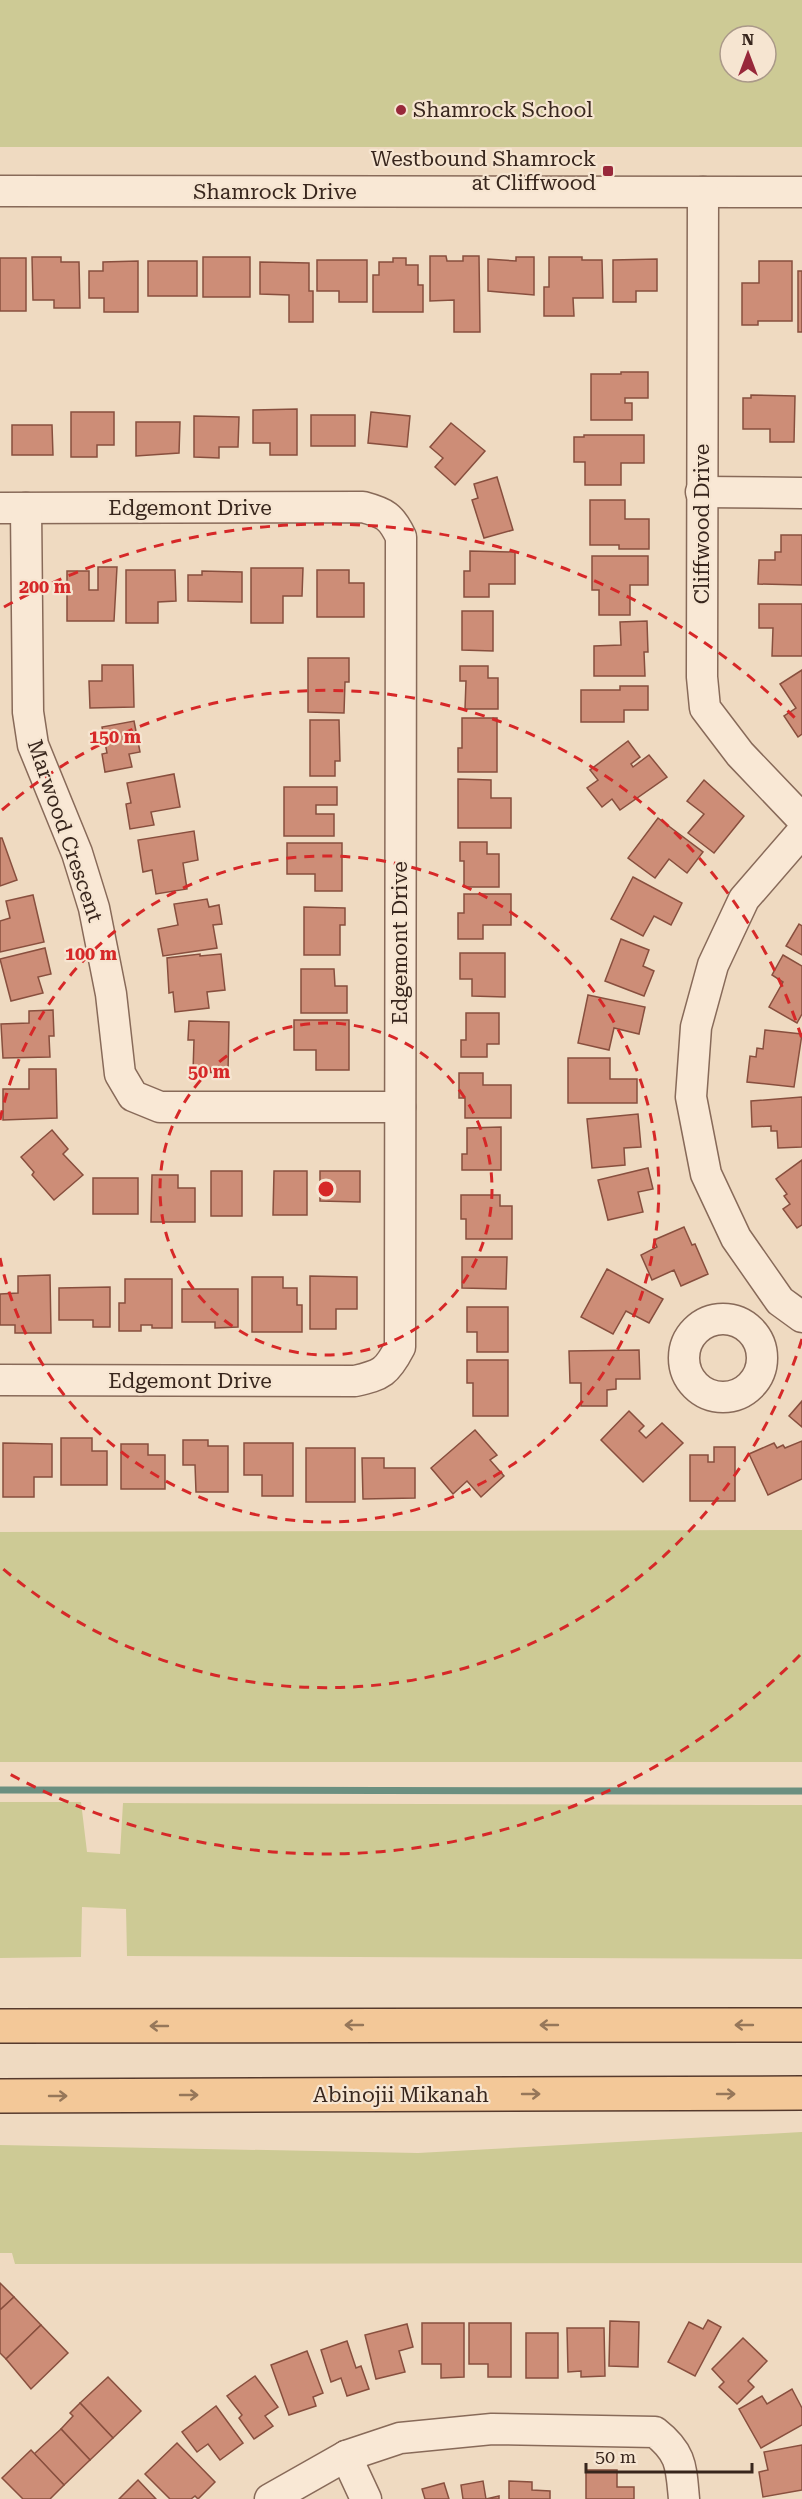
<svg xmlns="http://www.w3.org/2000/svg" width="802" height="2499" font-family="'Roboto Serif',serif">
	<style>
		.green { fill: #cdca95; fill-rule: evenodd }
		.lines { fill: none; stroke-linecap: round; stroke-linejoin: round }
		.stream { stroke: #6b8f80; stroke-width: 7 }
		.building { fill: #cd8d77; stroke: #884f3e; stroke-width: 1.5 }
		.minor-casing { stroke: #886a59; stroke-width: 33 }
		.major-casing { stroke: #563a2d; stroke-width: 36 }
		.minor { stroke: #f9e8d5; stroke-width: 30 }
		.major { stroke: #f3c898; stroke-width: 33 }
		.oneway { stroke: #96775a }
		.ring { fill: none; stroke: #d62828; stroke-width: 3; stroke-dasharray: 10 8 }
		.poi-dot { fill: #98283a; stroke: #f6e5d1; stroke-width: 2 }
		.labels { text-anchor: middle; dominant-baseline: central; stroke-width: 4.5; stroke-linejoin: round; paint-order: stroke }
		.poi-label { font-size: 21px; fill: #38261d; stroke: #f6e5d1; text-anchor: start }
		.street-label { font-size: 21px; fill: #38261d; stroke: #f6e5d1 }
		.centre { fill: #d62828; stroke: #f6e5d1; stroke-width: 3 }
		.ring-label { font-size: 18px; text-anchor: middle; font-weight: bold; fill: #d62828; stroke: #f6e5d1; stroke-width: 4.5; stroke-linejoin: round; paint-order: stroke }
	</style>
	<rect width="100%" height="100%" fill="#efdac1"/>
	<g class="green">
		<path d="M0 0H802V147H0ZM730 36H766V72H730Z"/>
		<path d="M802 1530V1762H0V1532Z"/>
		<path d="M0 1802H81L87 1852 120 1854 123 1803 802 1805V1959L127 1956 126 1909 82 1907 81 1957 0 1958Z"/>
		<path d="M802 2132V2263L15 2264 12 2253H0V2145L418 2153Z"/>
	</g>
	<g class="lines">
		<path class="stream" d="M0 1790 802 1791"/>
	</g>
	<g class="building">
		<path d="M430 256H446L447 261H463V256H479L480 332H454V300L430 301Z"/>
		<path d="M32 257H61V262H79L80 308H54V300H33Z"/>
		<rect x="203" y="257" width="47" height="40"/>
		<path d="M516 257H534V295L488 291V259L516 261Z"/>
		<path d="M549 257H582V260H602L603 298H573L574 316H544V287H549Z"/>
		<rect x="0" y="258" width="26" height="53"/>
		<path d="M393 258H406V265H418V285H423V312H373V275H379V262H393Z"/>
		<path d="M657 259V291H636V302H613V260Z"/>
		<path d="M317 260H367V302H339V291H317Z"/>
		<path d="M138 261V312H104V298H89V271H103V262Z"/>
		<rect x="148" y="261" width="49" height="35"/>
		<path d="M759 261H792V321H758V325H742V283H759Z"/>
		<path d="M260 262 309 263V291H313V322H289V295L260 294Z"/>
		<rect x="798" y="271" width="4" height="61"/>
		<path d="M621 372H648V398H625V403H632V420H591V374H621Z"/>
		<path d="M751 395 795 396 794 442H770V429H743V398H751Z"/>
		<path d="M297 409V455H270V443H253V410Z"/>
		<path d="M71 412H114V445H97V457H71Z"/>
		<path d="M371 412 410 416 407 447 368 443Z"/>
		<rect x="311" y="415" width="44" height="31"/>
		<path d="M194 416 239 417 238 447H219V458L194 457Z"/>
		<path d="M136 422H180L179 453 136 456Z"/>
		<path d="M451 423 485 451 455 485 435 467 443 458 430 447Z"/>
		<path d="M12 425H52L53 455H12Z"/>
		<path d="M584 435H644V463H621V485H585V462H574V437H584Z"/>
		<path d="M497 477 513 530 484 538 472 500 478 498 474 484Z"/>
		<path d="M590 500H625V519H649V549H619V545H590Z"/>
		<path d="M781 535H802V585L758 584 759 560H775V552H781Z"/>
		<path d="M470 551 515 552V584H489V597H464V571H470Z"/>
		<path d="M592 556H648V585H630V615H599V590H592Z"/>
		<path d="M98 567H117L114 621H67V571H89V590H98Z"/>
		<path d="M251 568H303L302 596H283V623H251Z"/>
		<path d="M126 570H175L176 601 158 602V623H126Z"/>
		<path d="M317 570H349V583H364V617H317Z"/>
		<path d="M202 571 242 572V602L188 601V575H202Z"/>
		<path d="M759 604H802V656H772L773 628H759Z"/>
		<path d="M462 611H493V651L462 650Z"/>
		<path d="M647 621 648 652H644L645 676H594V646L621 645 620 622Z"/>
		<path d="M308 658H349V682H345L344 713 308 712Z"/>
		<path d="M102 665H133L134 707 90 708 89 681H102Z"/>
		<path d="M460 666H488V678H498V709H465L466 681H460Z"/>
		<path d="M802 670V734L798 737 784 716 796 708 780 684Z"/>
		<path d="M620 686H648V710H624V722H581V690H620Z"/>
		<path d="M462 718H497V772H458V748H462Z"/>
		<path d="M310 720H339L340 761H335V776H310Z"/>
		<path d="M134 721 140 752 129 754 132 767 105 772 102 754 107 753 102 727Z"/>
		<path d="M628 741 640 757 631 764 633 767 649 755 667 777 620 810 612 799 602 807 587 788 598 780 590 770Z"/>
		<path d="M174 774 180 807 151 812 154 825 130 829 126 804 131 803 127 783Z"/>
		<path d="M458 779 491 780V798H511V828H458Z"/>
		<path d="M704 780 744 816 714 853 688 833 704 814 687 801Z"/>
		<path d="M284 787H337V805H316V814H334V836H284Z"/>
		<path d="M658 818 703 852 687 873 669 859 655 878 628 858Z"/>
		<path d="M194 831 198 860 183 863 187 889 156 894 152 870 143 872 138 840Z"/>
		<path d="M0 838H2L17 880 0 886Z"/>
		<path d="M460 842H487V854H499V887H464V861H460Z"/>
		<path d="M287 843H342V891H315V874H287Z"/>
		<path d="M633 877 682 903 671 925 654 916 643 936 611 919Z"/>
		<path d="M464 894H511V925H483V939H458V913H464Z"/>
		<path d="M33 895 44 942 0 952V921L10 918 6 901Z"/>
		<path d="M207 899 209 907 219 905 222 924 213 925 217 948 163 956 158 929 178 925 174 904Z"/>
		<path d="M304 907 345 908V925H340V955H304Z"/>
		<path d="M799 924 802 926V955L786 946Z"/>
		<path d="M621 939 649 950 643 966 654 971 644 996 605 981Z"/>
		<path d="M45 948 51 974 38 977 43 993 11 1001 0 959Z"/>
		<path d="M460 953H505V997L472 996V979H460Z"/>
		<path d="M200 954V956L221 954 225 990 207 992 209 1008 175 1012 173 992 169 993 167 958Z"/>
		<path d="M783 955 802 966V1014L797 1023 769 1007 783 982 772 975Z"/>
		<path d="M301 969H334L335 986H347V1013H301Z"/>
		<path d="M588 995 645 1007 639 1034 614 1028 609 1050 578 1043Z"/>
		<path d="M53 1010 54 1036H49L50 1057 3 1058 1 1024 29 1023V1011Z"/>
		<path d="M466 1013H499V1044H487V1057H461V1040H466Z"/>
		<path d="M294 1020H349V1070H316V1050H294Z"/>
		<path d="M189 1021 229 1022 228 1073 193 1072 194 1040H188Z"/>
		<path d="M765 1030 802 1034 794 1087 747 1082 750 1056 756 1057 757 1048 763 1049Z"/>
		<path d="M568 1058H610V1079H637V1103H568Z"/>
		<path d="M29 1069H56L57 1118 3 1120V1089H29Z"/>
		<path d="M459 1073H483V1085H511V1118H465V1098H459Z"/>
		<path d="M802 1097V1147L778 1148 777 1131H771V1126L752 1127 751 1101Z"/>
		<path d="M638 1114 641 1147 624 1148 625 1165 592 1168 587 1119Z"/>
		<path d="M501 1127V1170H462V1154H467V1128Z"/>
		<path d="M52 1130 68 1149 63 1154 83 1175 54 1200 32 1175 34 1172 21 1157Z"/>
		<path d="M802 1160V1225L797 1228 783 1209 790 1204 784 1196 787 1194 776 1179Z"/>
		<path d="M648 1168 653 1189 638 1192 643 1212 608 1220 598 1180Z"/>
		<rect x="211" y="1171" width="31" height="45"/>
		<path d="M274 1171H307V1215H273Z"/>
		<path d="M320 1171H360V1202L320 1201Z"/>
		<path d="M152 1175H178V1188H195V1222H151Z"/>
		<rect x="93" y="1178" width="45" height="36"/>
		<path d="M461 1195H500V1206H512V1239H466V1219H461Z"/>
		<path d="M684 1227 692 1245 695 1244 708 1274 681 1286 674 1270 652 1280 641 1255 657 1247 654 1240Z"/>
		<path d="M462 1257H507L506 1289 462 1288Z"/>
		<path d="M607 1269 663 1299 649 1323 626 1311 613 1334 581 1317Z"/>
		<path d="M50 1275 51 1333H15V1325H0V1294L18 1293V1276Z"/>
		<path d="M310 1276 357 1277V1309H336V1329H310Z"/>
		<path d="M252 1277H283V1288H297V1305H302V1332H252Z"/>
		<path d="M125 1279H172V1328H152V1325H141V1331H119V1303H125Z"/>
		<path d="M110 1287V1327H93V1320H59V1288Z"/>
		<path d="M182 1289H238V1327L215 1328V1322H182Z"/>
		<path d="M467 1307H508V1352H477V1332H467Z"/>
		<path d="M639 1350 640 1379H616V1389L607 1390V1406H581V1383H570L569 1351Z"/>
		<path d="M467 1360H508V1416H473V1383H467Z"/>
		<path d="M802 1401V1427L789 1416Z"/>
		<path d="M629 1411 644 1426 639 1431 646 1438 662 1423 683 1443 643 1482 601 1440Z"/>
		<path d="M475 1430 497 1455 490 1460 504 1476 481 1497 467 1481 453 1494 431 1468Z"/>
		<path d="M61 1438H92V1451H107V1485H61Z"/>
		<path d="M183 1440H208V1446H228V1492H196L195 1465H183Z"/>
		<path d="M802 1441V1479L768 1495 749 1454 774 1443 777 1448 783 1445 785 1448Z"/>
		<path d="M3 1443 52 1444V1477H34V1497H3Z"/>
		<path d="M244 1443H293V1496H262V1475H244Z"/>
		<path d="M121 1444H148V1455H165V1489H121Z"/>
		<path d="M714 1447H735V1501H690V1455H708V1462H714Z"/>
		<rect x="306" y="1448" width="49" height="54"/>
		<path d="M362 1458H384V1468H415V1498L363 1499Z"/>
		<path d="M0 2283 14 2297 0 2310Z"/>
		<path d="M14 2297 41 2325 6 2359 0 2353V2310Z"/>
		<path d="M708 2320 721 2327 695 2376 668 2362 689 2322 703 2329Z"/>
		<path d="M610 2321 639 2322 638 2367 609 2366Z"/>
		<path d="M422 2323H464V2377L441 2378V2364H422Z"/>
		<path d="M469 2323H511V2377H488V2364H469Z"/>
		<path d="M407 2324 413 2347 399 2351 405 2372 376 2379 365 2335Z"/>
		<path d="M41 2325 68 2353 31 2389 6 2359Z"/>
		<path d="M567 2328H604L605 2376 581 2377V2371L568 2372Z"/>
		<rect x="526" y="2333" width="32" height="45"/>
		<path d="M743 2338 767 2361 748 2381 754 2387 737 2404 719 2387 724 2382 712 2369Z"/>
		<path d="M347 2341 356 2368 361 2366 369 2389 347 2396 341 2378 331 2382 321 2350Z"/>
		<path d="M307 2351 323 2393 313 2397 316 2406 289 2415 271 2365Z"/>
		<path d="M255 2376 278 2407 265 2416 273 2426 254 2439 239 2418 242 2415 227 2396Z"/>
		<path d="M108 2377 141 2411 113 2438 80 2403Z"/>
		<path d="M792 2389 802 2408V2425L761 2448 739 2409 762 2396 767 2404Z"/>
		<path d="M80 2403 113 2438 90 2460 61 2429 73 2416 70 2413Z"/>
		<path d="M216 2406 243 2443 220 2460 208 2444 197 2452 182 2432Z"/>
		<path d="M61 2429 90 2460 64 2485 34 2454Z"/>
		<path d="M177 2443 215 2482 198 2499 195 2496 191 2499H170L145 2474Z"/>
		<path d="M802 2445V2490L763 2497 759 2472 768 2470 764 2452Z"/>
		<path d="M31 2450 64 2485 50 2499H23L2 2478Z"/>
		<path d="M586 2470H617V2487H634V2499H586Z"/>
		<path d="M138 2480 156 2499H119Z"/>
		<path d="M483 2481 486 2499 499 2496V2499H463L461 2485Z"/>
		<path d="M509 2481 532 2482V2490L550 2491V2499H509Z"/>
		<path d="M444 2483 449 2499H425L422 2489Z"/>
	</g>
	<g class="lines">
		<defs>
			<g id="minor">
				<path d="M0 191 802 192"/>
				<path d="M703 192 702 677 705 708 740 754 802 819"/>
				<path d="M701 492 802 493"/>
				<path d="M0 508 363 507C385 513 391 516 401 537L400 1347C387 1372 382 1375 355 1381L0 1380"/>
				<path d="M26 508 28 712 33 745 77 853 94 908 111 994 120 1074 133 1096 160 1107H400"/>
				<path d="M802 832 744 899 713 965 696 1027 691 1097 706 1174 736 1238 780 1301 802 1317"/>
				<circle cx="723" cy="1358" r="39"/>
				<path d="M346 2456 366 2499"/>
				<path d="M270 2499 346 2456 400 2438 492 2429 655 2432C682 2453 681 2467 684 2499"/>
			</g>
			<g id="major">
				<path d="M0 2026 802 2025"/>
				<path d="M0 2096 802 2093"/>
			</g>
		</defs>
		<use href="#minor" class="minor-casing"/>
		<use href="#major" class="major-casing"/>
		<use href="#minor" class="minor"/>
		<use href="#major" class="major"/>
	</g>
	<defs><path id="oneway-shaft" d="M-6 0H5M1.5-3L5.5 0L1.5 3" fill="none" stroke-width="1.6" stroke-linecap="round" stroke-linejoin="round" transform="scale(1.5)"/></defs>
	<g class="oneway">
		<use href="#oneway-shaft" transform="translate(354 2025) rotate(180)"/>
		<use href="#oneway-shaft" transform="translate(549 2025) rotate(180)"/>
		<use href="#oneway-shaft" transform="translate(744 2025) rotate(180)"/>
		<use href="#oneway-shaft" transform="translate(159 2026) rotate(180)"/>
		<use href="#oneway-shaft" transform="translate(531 2094)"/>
		<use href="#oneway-shaft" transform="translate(726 2094)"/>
		<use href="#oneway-shaft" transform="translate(189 2095)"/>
		<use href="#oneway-shaft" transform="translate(58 2096)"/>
	</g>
	<g class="ring">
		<circle cx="326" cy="1189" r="166"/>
		<path d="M0 1120A333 333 0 1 1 0 1258"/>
		<path d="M802 1339A499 499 0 0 1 2 1568M2 810A499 499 0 0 1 802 1039"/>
		<path d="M800 1655A665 665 0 0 1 4 1771M4 607A665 665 0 0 1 800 723"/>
	</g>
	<g class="poi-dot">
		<circle cx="401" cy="110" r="6"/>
		<rect x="602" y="165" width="12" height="12" rx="3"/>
	</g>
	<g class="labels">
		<g class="poi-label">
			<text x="413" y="110">Shamrock School</text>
			<text x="596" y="159" text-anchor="end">Westbound Shamrock<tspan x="596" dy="24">at Cliffwood</tspan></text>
		</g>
		<g class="street-label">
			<text x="275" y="192">Shamrock Drive</text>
			<text x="190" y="508">Edgemont Drive</text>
			<text transform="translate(702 524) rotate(-90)">Cliffwood Drive</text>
			<text transform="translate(65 831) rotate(71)">Marwood Crescent</text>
			<text transform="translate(400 943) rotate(-90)">Edgemont Drive</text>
			<text x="190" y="1381">Edgemont Drive</text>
			<text x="401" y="2095">Abinojii Mikanah</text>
		</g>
	</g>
	<circle cx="326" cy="1189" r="9" class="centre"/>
	<g class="ring-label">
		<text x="45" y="593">200 m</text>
		<text x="115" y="743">150 m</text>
		<text x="91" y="960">100 m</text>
		<text x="209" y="1078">50 m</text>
	</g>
	<g transform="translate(748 54)"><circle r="28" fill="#f6e5d1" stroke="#aa9989" stroke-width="1.5"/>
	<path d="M0-4.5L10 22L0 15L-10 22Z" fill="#98283a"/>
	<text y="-9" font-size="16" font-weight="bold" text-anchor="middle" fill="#38261d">N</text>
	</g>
	<path d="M586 2463v9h166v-9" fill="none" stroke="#38261d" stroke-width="3"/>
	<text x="595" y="2463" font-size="18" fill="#38261d" stroke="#f6e5d1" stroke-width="4.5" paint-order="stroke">50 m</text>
</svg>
